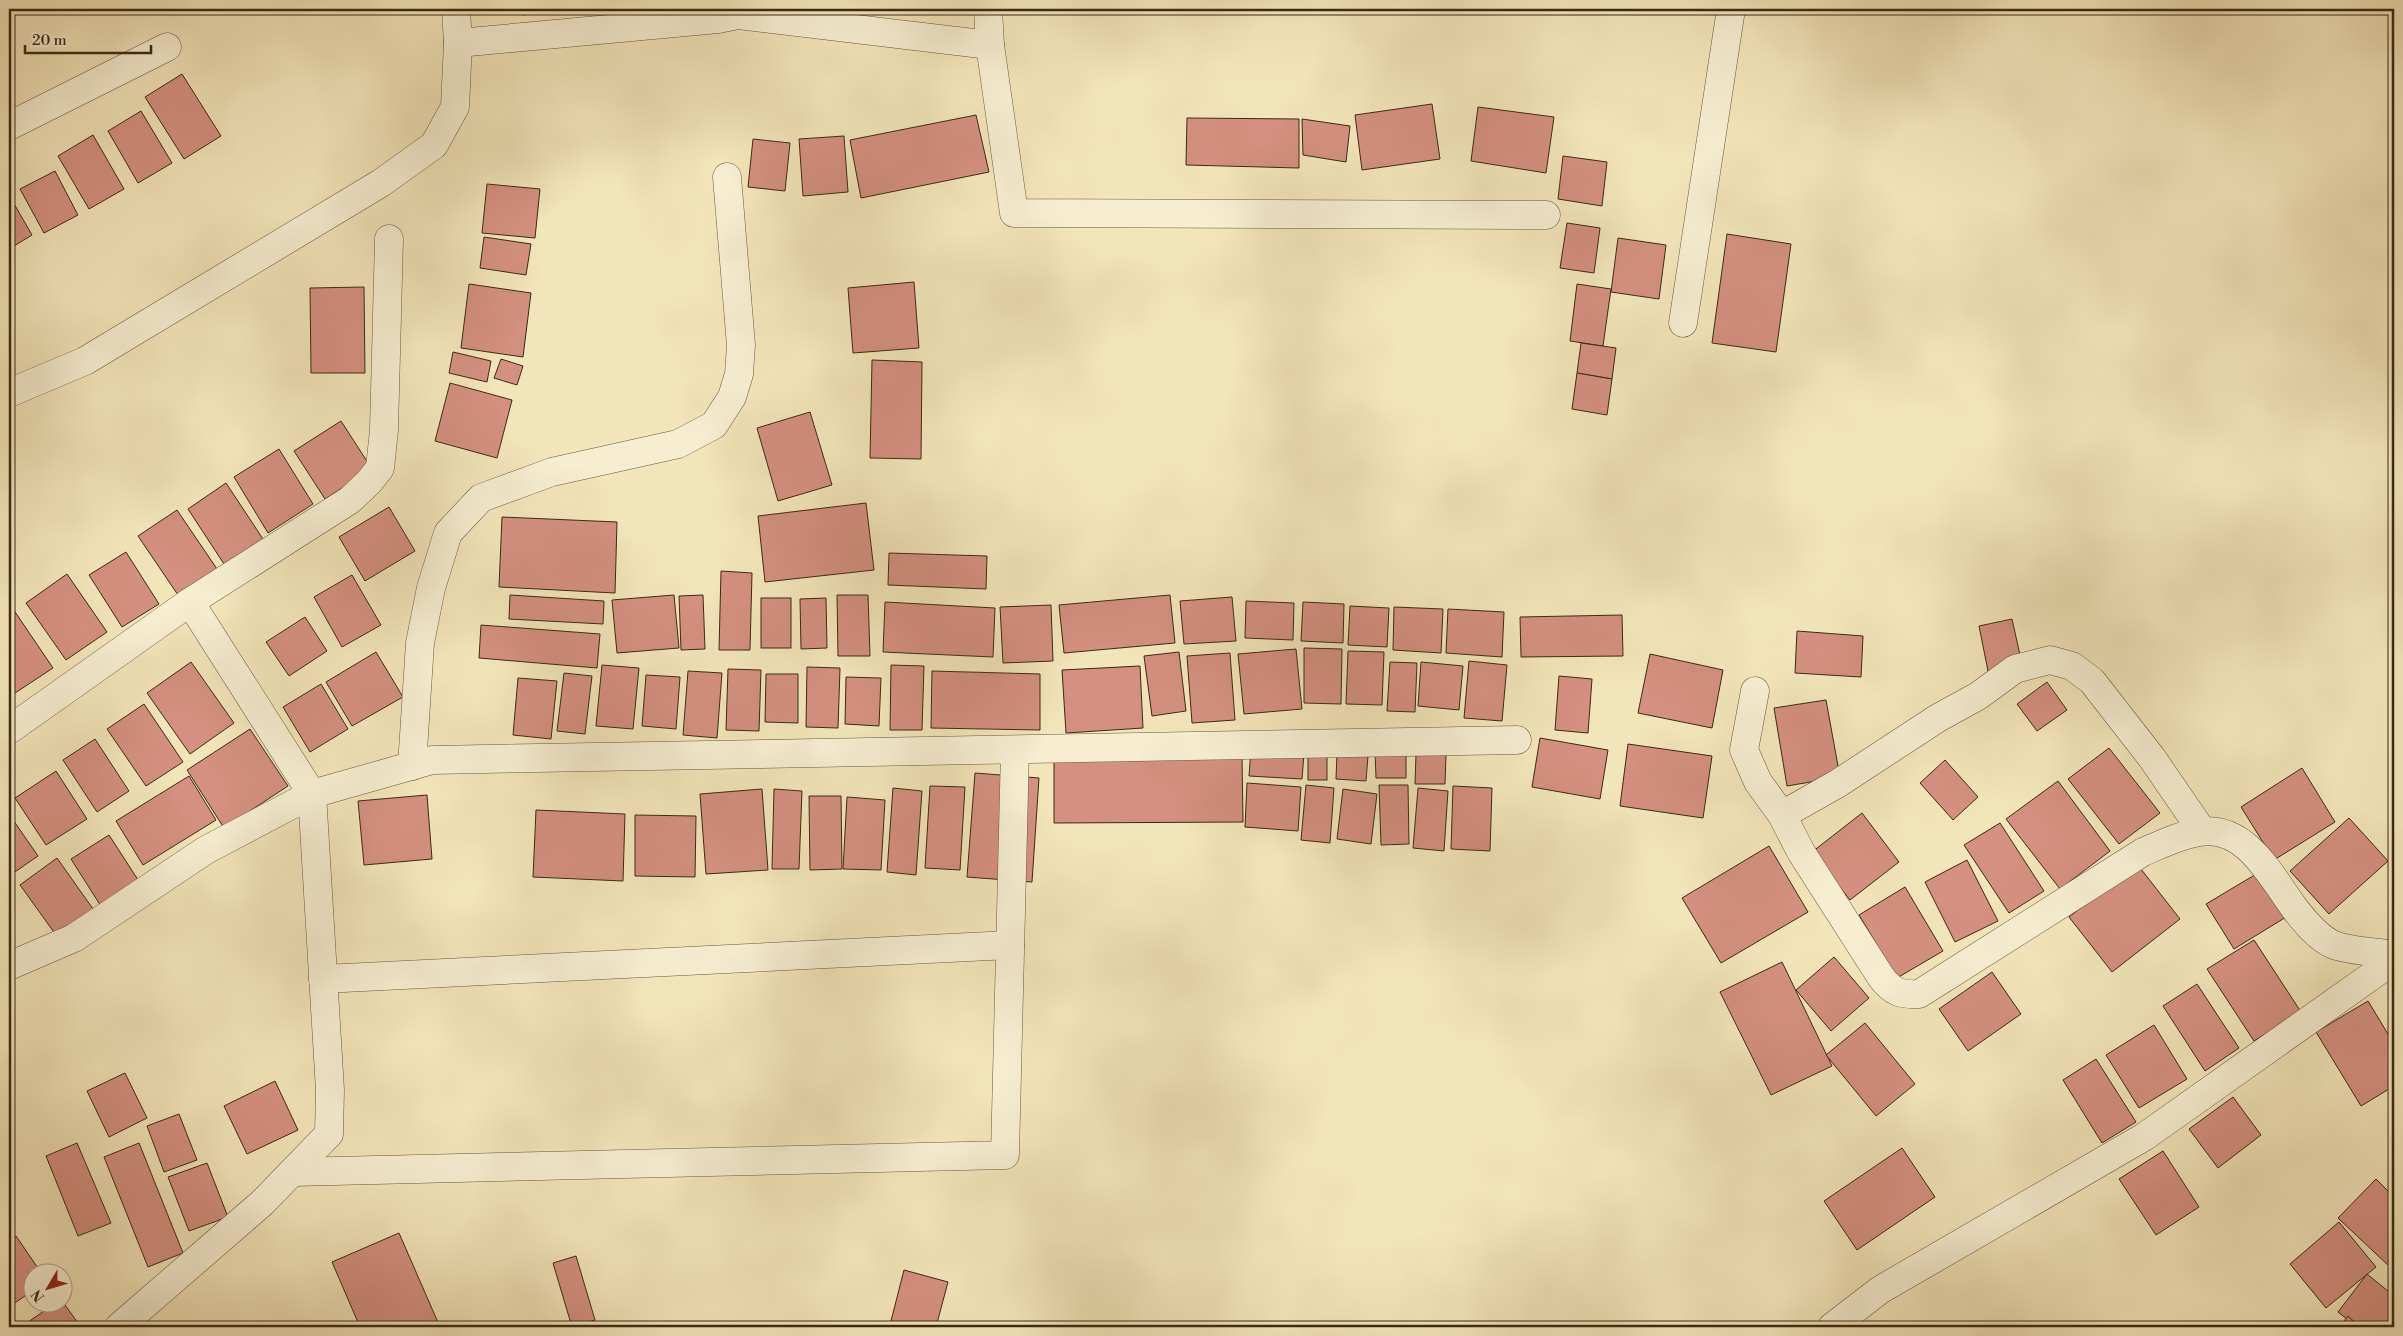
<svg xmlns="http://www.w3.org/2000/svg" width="2403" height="1336" font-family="'Libre Bodoni',serif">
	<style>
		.building { fill: #d49080; stroke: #3a2a15 }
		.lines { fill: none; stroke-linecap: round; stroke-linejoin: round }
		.street-casing { stroke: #68593e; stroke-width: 29 }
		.street { stroke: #f7eed2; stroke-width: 28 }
	</style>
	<rect width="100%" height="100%" fill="#f3e5ba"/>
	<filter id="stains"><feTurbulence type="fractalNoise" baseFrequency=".004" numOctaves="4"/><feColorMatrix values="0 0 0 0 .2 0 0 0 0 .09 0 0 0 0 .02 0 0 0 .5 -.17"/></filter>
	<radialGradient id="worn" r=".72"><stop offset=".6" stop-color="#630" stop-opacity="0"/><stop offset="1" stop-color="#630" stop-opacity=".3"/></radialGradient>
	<g class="building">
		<path d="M522 9H570L523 15Z"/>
		<path d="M182 74 221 136 184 159 145 97Z"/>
		<path d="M1432 104 1440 159 1362 170 1355 115Z"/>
		<path d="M1478 107 1554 117 1546 173 1471 161Z"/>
		<path d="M141 111 172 163 138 183 108 131Z"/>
		<path d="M976 115 989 172 861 198 850 140Z"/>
		<path d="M1187 118 1299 119V168L1186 165Z"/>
		<path d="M1302 119 1350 126 1346 162 1303 155Z"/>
		<path d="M93 135 124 189 89 209 58 156Z"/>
		<path d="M844 136 848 192 803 196 799 139Z"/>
		<path d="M753 139 790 143 785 191 748 187Z"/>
		<path d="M1563 156 1607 162 1602 206 1558 199Z"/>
		<path d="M55 171 78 215 44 233 20 189Z"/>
		<path d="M487 184 540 189 535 238 482 233Z"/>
		<path d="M9 195 32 235 9 249Z"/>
		<path d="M1567 223 1600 228 1594 273 1560 268Z"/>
		<path d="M1727 234 1791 244 1776 352 1712 343Z"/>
		<path d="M484 237 531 244 526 275 480 268Z"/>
		<path d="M1618 238 1666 245 1659 299 1611 292Z"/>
		<path d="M914 282 919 348 853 353 848 288Z"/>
		<path d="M469 284 531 293 523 357 461 348Z"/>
		<path d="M1577 284 1611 289 1603 346 1570 341Z"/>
		<path d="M364 287 365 373H311L310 288Z"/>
		<path d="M1581 343 1616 348 1612 379 1577 373Z"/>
		<path d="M453 352 491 361 487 382 449 373Z"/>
		<path d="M501 359 523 366 517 385 494 378Z"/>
		<path d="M872 360 922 362 921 459 870 458Z"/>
		<path d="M1577 373 1612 379 1607 415 1572 409Z"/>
		<path d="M450 383 512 400 497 458 435 441Z"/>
		<path d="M810 412 832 485 778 501 757 428Z"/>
		<path d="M341 421 372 469 325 499 294 451Z"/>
		<path d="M279 449 313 504 268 533 234 477Z"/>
		<path d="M226 483 263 539 224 564 188 509Z"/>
		<path d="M866 503 874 570 765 582 758 516Z"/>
		<path d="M389 507 415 551 365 581 339 537Z"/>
		<path d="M177 510 217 569 178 595 138 536Z"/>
		<path d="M502 517 617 522 615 593 499 587Z"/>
		<path d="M126 552 159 604 122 627 89 575Z"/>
		<path d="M889 553 987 556 986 589 888 585Z"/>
		<path d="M721 571 752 573 750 650H719Z"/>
		<path d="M67 574 107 632 66 660 26 603Z"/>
		<path d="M352 575 381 625 342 647 314 597Z"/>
		<path d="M510 595 604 601 603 624 509 619Z"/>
		<path d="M674 595 679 648 617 653 612 600Z"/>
		<path d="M703 595 705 649 681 650 679 596Z"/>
		<path d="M837 595H868L870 656H838Z"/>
		<path d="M1170 595 1175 643 1064 653 1059 605Z"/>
		<path d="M1232 597 1236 641 1184 644 1180 601Z"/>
		<rect x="761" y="598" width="30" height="50"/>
		<path d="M826 598 827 648 801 649 800 599Z"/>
		<path d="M1246 601 1294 603 1293 640 1245 638Z"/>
		<path d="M885 602 995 608 993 657 883 652Z"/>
		<path d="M1303 602 1344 604 1343 643 1301 641Z"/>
		<path d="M9 603 53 668 9 697Z"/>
		<path d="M1051 605 1053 661 1003 663 1000 607Z"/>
		<path d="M1350 606 1389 608 1387 647 1348 645Z"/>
		<path d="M1394 607 1443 609 1441 653 1393 650Z"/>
		<path d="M1448 609 1504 612 1502 657 1446 653Z"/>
		<path d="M1622 615 1623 656 1521 657 1520 617Z"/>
		<path d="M305 617 327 651 289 676 266 642Z"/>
		<path d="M2012 619 2022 664 1988 671 1979 626Z"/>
		<path d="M481 625 600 634 597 668 479 658Z"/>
		<path d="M1797 631 1863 636 1861 677 1795 673Z"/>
		<path d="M1304 648 1342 649 1341 704 1304 703Z"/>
		<path d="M1296 649 1302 709 1244 714 1238 654Z"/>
		<path d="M1348 651 1384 652 1382 705 1346 704Z"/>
		<path d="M376 652 403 697 352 726 326 682Z"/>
		<path d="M1179 652 1186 711 1152 716 1144 656Z"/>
		<path d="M1230 653 1235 720 1192 723 1187 656Z"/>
		<path d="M1650 654 1723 670 1712 728 1638 713Z"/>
		<path d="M1469 661 1507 665 1502 721 1464 718Z"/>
		<path d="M191 662 234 723 190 754 147 693Z"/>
		<path d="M1390 662 1417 663 1415 712 1387 711Z"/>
		<path d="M1421 662 1463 666 1459 710 1418 706Z"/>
		<path d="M602 665 639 668 633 729 596 726Z"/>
		<path d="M891 665 924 666 922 730H890Z"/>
		<path d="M1140 666 1143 728 1066 733 1062 670Z"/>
		<path d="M807 667 840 668 838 728 806 727Z"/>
		<path d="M728 669 761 670 759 731 726 730Z"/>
		<path d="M688 671 722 673 717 738 683 735Z"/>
		<path d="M932 671 1040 674V730L931 728Z"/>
		<path d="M564 673 592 676 585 734 557 731Z"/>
		<path d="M766 674H798V723L765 722Z"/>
		<path d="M646 675 680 677 676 729 642 726Z"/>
		<path d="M1559 676 1592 679 1588 733 1555 730Z"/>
		<path d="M846 677 881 678 879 726 845 724Z"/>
		<path d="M518 678 557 681 551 739 513 735Z"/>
		<path d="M2047 682 2067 710 2037 731 2017 704Z"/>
		<path d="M321 684 348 729 310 752 283 707Z"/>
		<path d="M1826 700 1840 777 1787 786 1774 708Z"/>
		<path d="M144 704 183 762 146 786 107 729Z"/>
		<path d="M250 729 288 786 224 828 187 770Z"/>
		<path d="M1540 738 1608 750 1600 799 1532 787Z"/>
		<path d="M95 739 129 791 97 812 63 760Z"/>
		<path d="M1628 744 1712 756 1703 818 1620 806Z"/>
		<path d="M2109 748 2160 813 2119 844 2068 779Z"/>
		<path d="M1251 750 1304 754 1302 779 1249 776Z"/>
		<path d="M1375 752 1406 753V778H1376Z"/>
		<path d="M1337 753 1368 756 1366 781 1336 779Z"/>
		<rect x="1308" y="754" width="19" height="26"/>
		<path d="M1416 754 1446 755 1445 784H1415Z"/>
		<path d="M1054 756H1242L1243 822 1054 823Z"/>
		<path d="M1945 760 1978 797 1953 820 1920 783Z"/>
		<path d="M2302 768 2335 822 2274 860 2241 807Z"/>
		<path d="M56 771 87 819 46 845 15 798Z"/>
		<path d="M975 773 1039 778 1032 882 967 877Z"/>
		<path d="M189 776 216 820 143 865 116 821Z"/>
		<path d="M2058 781 2110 851 2060 889 2006 819Z"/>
		<path d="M1247 783 1301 787 1298 831 1245 827Z"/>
		<path d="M1306 785 1334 788 1330 843 1301 840Z"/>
		<path d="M1379 785H1408L1409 844 1381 845Z"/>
		<path d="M930 786 965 787 960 870 925 868Z"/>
		<path d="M1453 786 1492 788 1490 851 1451 849Z"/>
		<path d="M893 788 922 791 916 875 887 872Z"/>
		<path d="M1418 788 1448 791 1444 851 1413 848Z"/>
		<path d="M762 789 768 870 706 874 700 794Z"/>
		<path d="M774 789 802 791 799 869H772Z"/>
		<path d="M1343 789 1377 794 1371 844 1337 839Z"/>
		<path d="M427 795 432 859 364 865 358 801Z"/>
		<path d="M809 796H841L842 869 810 870Z"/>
		<path d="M847 797 885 800 881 870 843 869Z"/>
		<path d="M536 810 625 814 623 881 533 877Z"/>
		<path d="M1862 813 1899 862 1850 900 1812 852Z"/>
		<path d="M9 814 38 856 9 876Z"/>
		<path d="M635 815 696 816 695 877 635 876Z"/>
		<path d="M2349 818 2388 861 2329 914 2290 871Z"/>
		<path d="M2000 823 2044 891 2009 913 1964 845Z"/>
		<path d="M109 835 142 886 104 911 71 859Z"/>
		<path d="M1769 846 1808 912 1721 963 1682 898Z"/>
		<path d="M57 858 98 916 61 942 20 885Z"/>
		<path d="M1967 860 1998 921 1955 942 1925 882Z"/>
		<path d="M2137 864 2180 919 2112 972 2069 917Z"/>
		<path d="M2263 870 2291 914 2234 949 2206 904Z"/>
		<path d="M1905 887 1943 951 1897 978 1859 915Z"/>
		<path d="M2254 940 2301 1012 2254 1041 2207 969Z"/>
		<path d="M1834 957 1869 998 1831 1031 1796 990Z"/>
		<path d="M1782 962 1832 1066 1771 1095 1720 992Z"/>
		<path d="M1992 972 2021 1014 1968 1051 1939 1009Z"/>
		<path d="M2197 984 2239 1048 2205 1071 2163 1006Z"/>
		<path d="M2368 1001 2394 1044V1086L2361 1106 2316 1032Z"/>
		<path d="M1865 1023 1915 1084 1876 1116 1826 1055Z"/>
		<path d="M2154 1025 2187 1079 2139 1108 2106 1055Z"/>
		<path d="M2096 1059 2136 1122 2102 1143 2063 1080Z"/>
		<path d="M125 1073 147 1118 109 1137 87 1091Z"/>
		<path d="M275 1081 298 1130 247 1154 224 1106Z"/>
		<path d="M2233 1097 2261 1135 2218 1168 2189 1129Z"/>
		<path d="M179 1114 197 1160 164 1172 147 1126Z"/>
		<path d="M77 1143 111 1223 78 1236 46 1156Z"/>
		<path d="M139 1143 183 1253 148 1267 104 1157Z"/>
		<path d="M1902 1148 1935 1197 1857 1250 1824 1201Z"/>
		<path d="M2163 1151 2199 1207 2156 1235 2119 1179Z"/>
		<path d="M207 1163 228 1217 189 1231 168 1177Z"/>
		<path d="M2376 1179 2394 1197V1263L2390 1267 2338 1218Z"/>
		<path d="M2339 1222 2376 1267 2326 1308 2290 1264Z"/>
		<path d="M399 1233 440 1327H360L332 1262Z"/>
		<path d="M16 1236 42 1274H32V1291L9 1307V1241Z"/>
		<path d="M576 1256 595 1320 572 1327 553 1263Z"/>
		<path d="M904 1270 948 1282 936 1327H917L891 1321Z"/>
		<path d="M2367 1274 2394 1296V1327H2357L2338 1312Z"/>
		<path d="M62 1301 81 1327H21L54 1304H62Z"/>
		<path d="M2348 1316 2360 1327H2339Z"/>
	</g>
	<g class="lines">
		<defs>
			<g id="street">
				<path d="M988 9 990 45"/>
				<path d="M458 43 718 19 738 15 990 45 1014 213 1546 215"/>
				<path d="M9 126 167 47"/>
				<path d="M1683 323 1731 9"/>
				<path d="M9 393 85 361 381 183 434 145 455 107 458 43 456 9"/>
				<path d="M1755 691 1744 750 1758 782 1782 815 1801 852 1881 977C1892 992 1901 995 1919 994L2143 852C2162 844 2180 835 2200 832 2246 824 2272 878 2295 909 2305 922 2318 938 2334 945 2350 951 2377 952 2394 955"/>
				<path d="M9 730 190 602 350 500 369 482 380 468 384 430 389 239"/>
				<path d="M412 766 420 643 431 588 448 533 481 498 552 472 678 444 714 425 732 397 739 374 741 345 727 177"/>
				<path d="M1782 815 1837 784 1938 718 1978 696 2015 669 2050 660 2072 666 2092 681 2152 758 2202 831"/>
				<path d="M9 966 74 938 206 850 312 794 432 760 1517 740"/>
				<path d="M323 979 1010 945"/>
				<path d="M293 1172 1005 1155 1015 750"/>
				<path d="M119 1327 262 1203 329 1134 330 1090 312 794 190 602"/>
				<path d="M1832 1327 1880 1290 2144 1137 2394 960"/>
			</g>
		</defs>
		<use href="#street" class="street-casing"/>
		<use href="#street" class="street"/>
	</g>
	<rect width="2403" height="1336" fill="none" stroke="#f3e5ba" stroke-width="30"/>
	<rect x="10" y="10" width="2383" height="1316" fill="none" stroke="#3a2a15" stroke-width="2.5"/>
	<rect x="15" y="15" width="2373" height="1306" fill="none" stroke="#3a2a15"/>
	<g transform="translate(48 1288) rotate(232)"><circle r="24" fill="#f7eed2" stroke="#aba086"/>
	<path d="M0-4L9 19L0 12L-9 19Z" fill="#8f2418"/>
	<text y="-8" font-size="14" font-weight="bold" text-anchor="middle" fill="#3a2a15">N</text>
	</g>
	<path d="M25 45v8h126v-8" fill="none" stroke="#3a2a15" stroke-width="2.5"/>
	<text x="32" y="45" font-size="15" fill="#3a2a15" stroke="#f7eed2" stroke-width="4" paint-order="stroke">20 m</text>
	<rect width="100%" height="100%" filter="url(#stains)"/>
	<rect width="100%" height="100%" fill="url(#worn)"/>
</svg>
